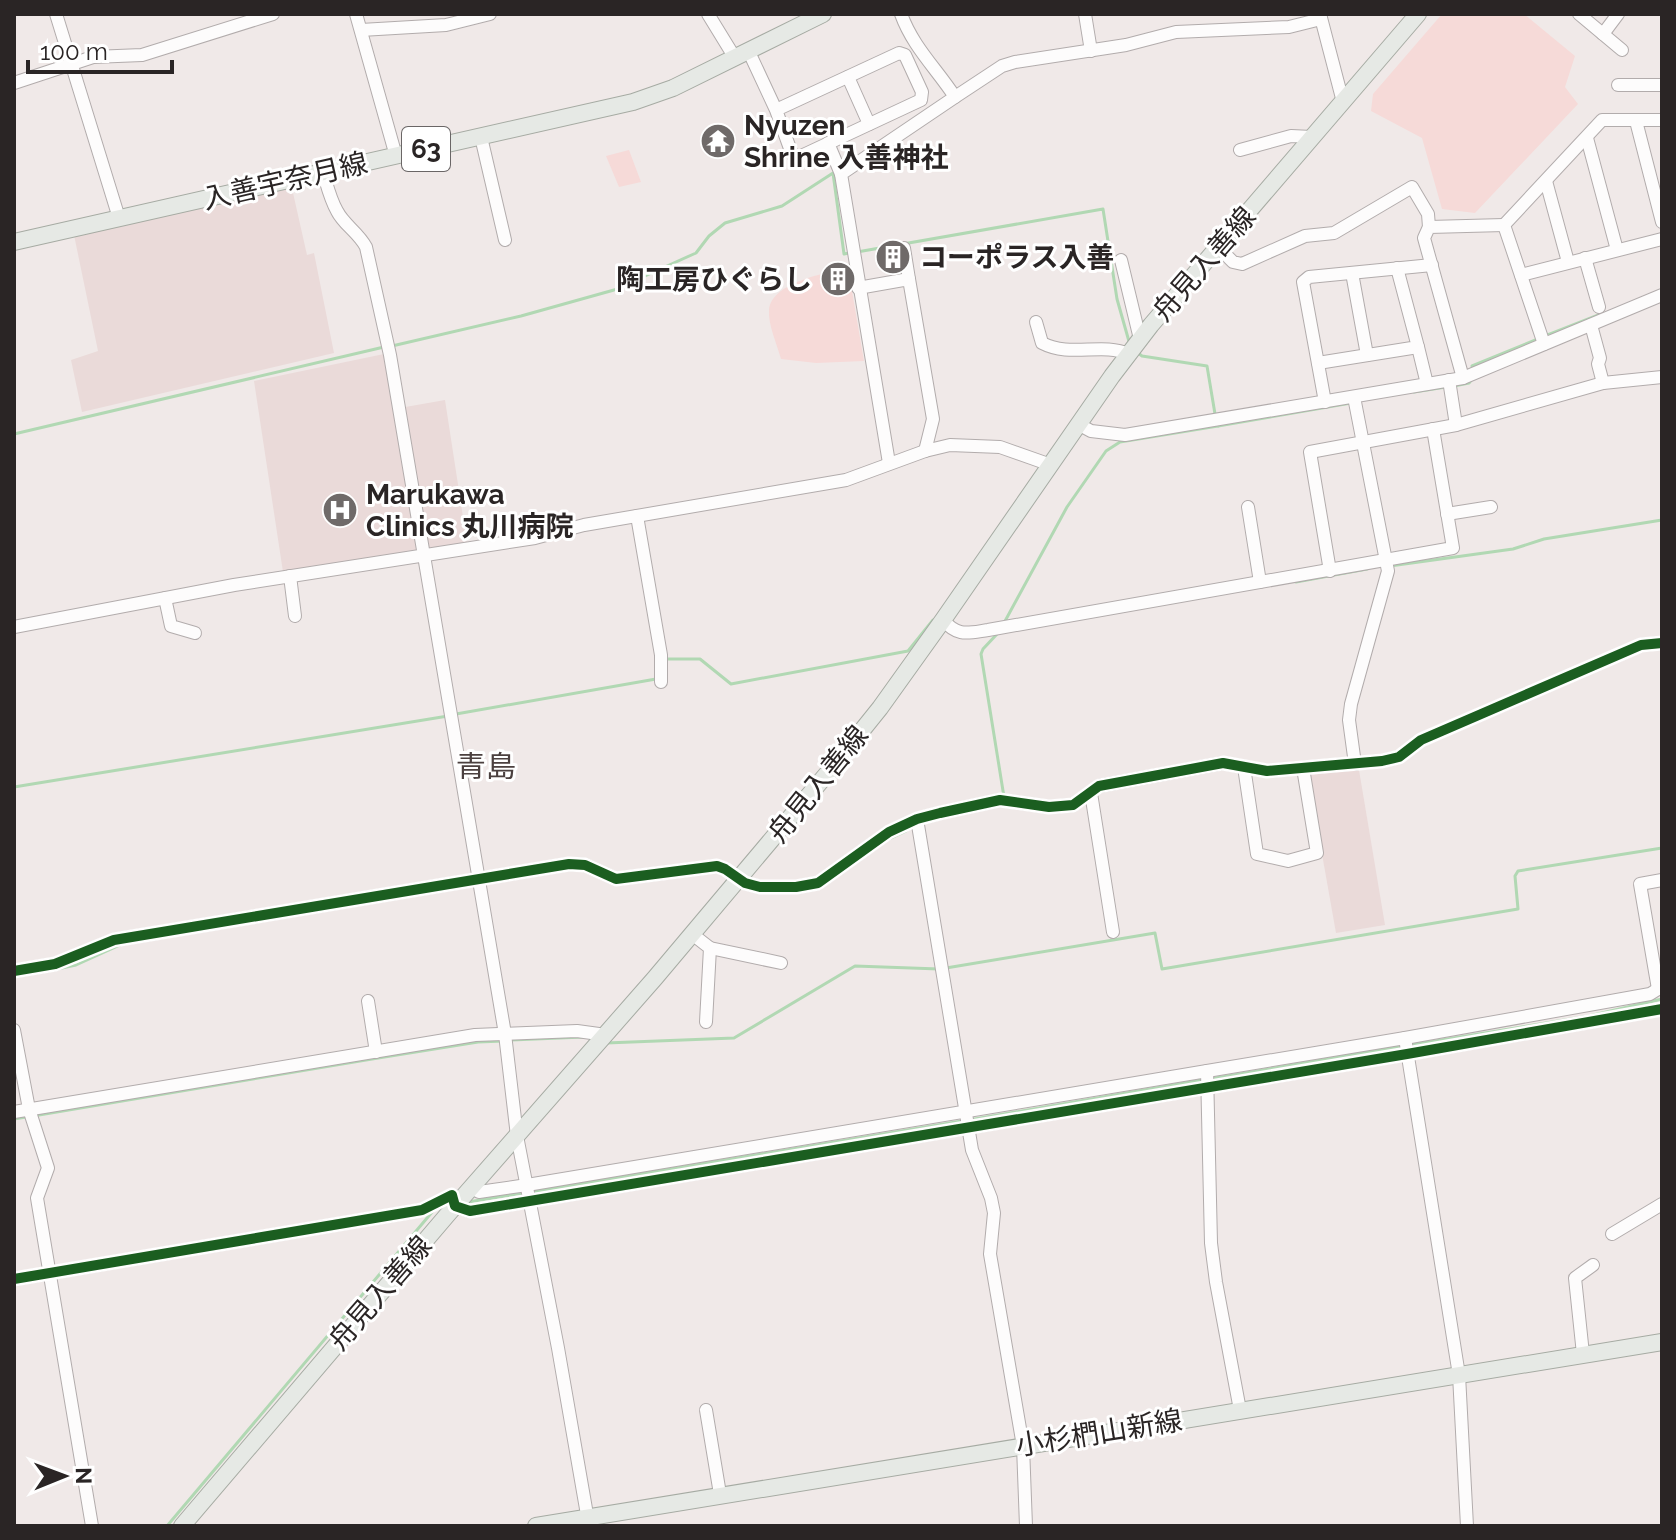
<svg xmlns="http://www.w3.org/2000/svg" width="1676" height="1540" font-family="Raleway,'Noto Sans JP',sans-serif">
	<style>
		.built { fill: #eadad9 }
		.green { fill: #f6dad8 }
		.lines { fill: none; stroke-linecap: round; stroke-linejoin: round }
		.stream { stroke: #b1d8b3; stroke-width: 3 }
		.minor-casing { stroke: #b2acac; stroke-width: 14 }
		.major-casing { stroke: #a6aba3; stroke-width: 18 }
		.minor { stroke: #fdfcfc; stroke-width: 12 }
		.major { stroke: #e6e9e5; stroke-width: 16 }
		.cycleway-casing { stroke: #fff; stroke-width: 15 }
		.cycleway { stroke: #1b5e20; stroke-width: 10 }
		.labels { text-anchor: middle; dominant-baseline: central; stroke-width: 6; stroke-linejoin: round; paint-order: stroke }
		.shield { fill: #fff; stroke: #6a6666; stroke-width: 2 }
		.shield-label { font-size: 26px; font-weight: bold; fill: #2a2525 }
		.poi-label { font-size: 28px; font-weight: bold; fill: #2a2525; stroke: #fff; text-anchor: start }
		.street-label { font-size: 28px; fill: #2a2525; stroke: #fff }
		.neighbourhood-label { font-size: 30px; fill: #4b403f; stroke: #fff }
	</style>
	<rect width="100%" height="100%" fill="#f0e9e8"/>
	<g class="built">
		<path d="M291 184 307 255 314 253 334 353 82 412 71 360 98 351 74 235Z"/>
		<path d="M384 354 394 409 445 400 467 543 283 572 254 381Z"/>
		<path d="M1359 770 1385 925 1336 933 1308 775Z"/>
	</g>
	<g class="green">
		<path d="M1442 14H1524L1575 56 1565 87 1578 104 1475 213 1442 209 1422 138 1371 111 1373 94Z"/>
		<path d="M629 150 641 182 619 187 606 156Z"/>
		<path d="M848 268 864 361 816 363 781 359C777 344 768 325 769 310 772 282 826 273 848 268Z"/>
	</g>
	<g class="lines">
		<g class="stream">
			<path d="M857 252 1103 209 1117 299 1130 345"/>
			<path d="M1545 336 1601 314"/>
			<path d="M392 346 521 316 614 290 696 253 709 236 725 223 782 206 833 173 844 254 849 253"/>
			<path d="M1138 353 1142 356 1207 366 1215 414"/>
			<path d="M1473 371 1472 366 1538 339"/>
			<path d="M1454 386 1469 383 1472 379"/>
			<path d="M1414 392 1446 387"/>
			<path d="M1217 422 1218 426 1351 403"/>
			<path d="M14 434 384 347"/>
			<path d="M1390 566 1513 549 1544 539 1662 520"/>
			<path d="M1296 582 1367 569"/>
			<path d="M1004 623 1067 507 1106 451 1120 442 1218 426"/>
			<path d="M998 633 983 649 981 654 1004 797"/>
			<path d="M663 659H700L731 684 908 651 933 620 936 623"/>
			<path d="M456 714 656 679"/>
			<path d="M14 787 448 716"/>
			<path d="M887 840 906 831"/>
			<path d="M946 968 1155 933 1162 969 1518 909 1515 876 1518 871 1662 848"/>
			<path d="M57 969 76 965 120 945"/>
			<path d="M511 1040 584 1037"/>
			<path d="M606 1043 734 1038 855 966 939 969"/>
			<path d="M1411 1045 1589 1016 1662 999"/>
			<path d="M1210 1079 1404 1046"/>
			<path d="M33 1116 372 1059 478 1042 504 1041"/>
			<path d="M14 1119 26 1117"/>
			<path d="M969 1120 1202 1080"/>
			<path d="M531 1192 962 1121"/>
			<path d="M468 1202 524 1193"/>
			<path d="M167 1526 433 1211"/>
		</g>
		<defs>
			<g id="minor">
				<path d="M56 14 119 218"/>
				<path d="M356 14 396 156"/>
				<path d="M708 14 735 58"/>
				<path d="M1085 14 1091 51"/>
				<path d="M1320 14 1343 102"/>
				<path d="M1579 14 1622 50"/>
				<path d="M361 30 446 25 490 14"/>
				<path d="M1603 34 1618 14"/>
				<path d="M749 52 776 110 899 53 905 55 922 92 921 100 799 157 792 154 776 110"/>
				<path d="M848 77 869 124"/>
				<path d="M14 83 93 57 142 55 273 14"/>
				<path d="M1618 85H1662"/>
				<path d="M955 97 1002 66 1015 62 1126 45 1176 32 1289 27 1321 19"/>
				<path d="M1636 121 1662 222"/>
				<path d="M481 137 505 240"/>
				<path d="M1587 138 1617 250"/>
				<path d="M828 143 841 174"/>
				<path d="M1240 150 1291 136 1312 137"/>
				<path d="M323 172C327 185 330 199 337 211 344 225 358 232 366 247L390 355 505 1034 517 1136 558 1348 589 1526"/>
				<path d="M1546 181 1568 262"/>
				<path d="M1218 247 1233 262 1242 264 1305 236 1334 233 1412 187 1428 214 1429 227"/>
				<path d="M904 248 909 279"/>
				<path d="M1585 258 1599 307"/>
				<path d="M1121 260 1140 339"/>
				<path d="M1352 273 1367 355"/>
				<path d="M1521 275 1662 239"/>
				<path d="M858 288 909 279 933 419 925 451"/>
				<path d="M1036 322 1042 343C1071 358 1101 342 1129 354"/>
				<path d="M1591 325 1600 358 1598 364 1603 383"/>
				<path d="M1544 344 1504 225 1602 120H1662"/>
				<path d="M1418 347 1427 384"/>
				<path d="M1318 363 1418 347 1397 268"/>
				<path d="M1463 378 1424 238 1429 227 1504 225"/>
				<path d="M1449 380 1456 425"/>
				<path d="M1354 397 1388 571 1351 704 1349 720 1355 764"/>
				<path d="M1325 402 1303 282 1309 277 1432 265"/>
				<path d="M1078 424 1091 431 1125 435 1463 378 1662 295"/>
				<path d="M889 463 841 174 955 97C936 68 913 47 901 14"/>
				<path d="M1248 507 1260 582"/>
				<path d="M1447 514 1491 507"/>
				<path d="M637 516 661 655V682"/>
				<path d="M1330 571 1310 452 1456 425 1603 383 1662 377"/>
				<path d="M290 576 295 616"/>
				<path d="M165 598 171 626 195 633"/>
				<path d="M943 620C958 637 967 633 988 630L1453 548 1433 429"/>
				<path d="M14 627 234 585 535 538 584 525 846 480 925 451 950 445 1000 447 1051 465"/>
				<path d="M1244 767 1257 854 1288 861 1317 853 1303 768"/>
				<path d="M1091 793 1113 932"/>
				<path d="M917 819 972 1150 991 1198 994 1213 990 1254 1023 1446 1026 1526"/>
				<path d="M1662 880 1640 884 1658 989 1662 988"/>
				<path d="M692 934 710 948 706 1022"/>
				<path d="M710 948 781 963"/>
				<path d="M14 971 55 964 114 940 569 864 585 865 616 879 717 866 725 869 745 883 760 887H796L818 883 889 832 917 819 940 813 1000 800 1049 807 1073 805 1099 786 1223 763 1267 771 1382 761 1399 757 1421 740 1641 645 1662 643"/>
				<path d="M368 1001 376 1052"/>
				<path d="M14 1030 29 1109 48 1168 37 1198 92 1526"/>
				<path d="M1405 1038 1650 994 1658 989"/>
				<path d="M1207 1071 1405 1038 1459 1375 1467 1526"/>
				<path d="M14 1112 475 1035 577 1031 606 1035"/>
				<path d="M471 1188 479 1192 527 1185 1207 1071 1211 1243 1216 1282 1240 1410"/>
				<path d="M1612 1234 1662 1204"/>
				<path d="M14 1279 422 1210 452 1195 455 1206 470 1211 1407 1054 1662 1009"/>
				<path d="M1583 1354 1575 1278 1593 1265"/>
				<path d="M706 1410 720 1494"/>
			</g>
			<g id="major">
				<path d="M14 242 633 102 673 88 823 14"/>
				<path d="M182 1526 448 1214 655 978 831 769 880 708 943 620 1112 376 1151 325 1418 14"/>
				<path d="M536 1526 1662 1342"/>
			</g>
		</defs>
		<use href="#minor" class="minor-casing"/>
		<use href="#major" class="major-casing"/>
		<use href="#minor" class="minor"/>
		<use href="#major" class="major"/>
		<defs>
			<g id="cycleway">
				<path d="M14 971 55 964 114 940 569 864 585 865 616 879 717 866 725 869 745 883 760 887H796L818 883 889 832 917 819 940 813 1000 800 1049 807 1073 805 1099 786 1223 763 1267 771 1382 761 1399 757 1421 740 1641 645 1662 643"/>
				<path d="M14 1279 422 1210 452 1195 455 1206 470 1211 1407 1054 1662 1009"/>
			</g>
		</defs>
		<use href="#cycleway" class="cycleway-casing"/>
		<use href="#cycleway" class="cycleway"/>
	</g>
	<defs>
		<symbol id="temple-disc" viewBox="-11 -11 22 22"><circle r="9.5" fill="#6f6a69" stroke="#fff"/><path d="M0-6L5-2H3V0L6.5 2.5H4V6H1.5V3h-3V6H-4V2.5H-6.5L-3 0V-2H-5Z" fill="#fff"/></symbol>
		<symbol id="building-disc" viewBox="-11 -11 22 22"><circle r="9.5" fill="#6f6a69" stroke="#fff"/><path d="M-4-6H4V6H1V3H-1V6H-4ZM-2.5-4.3h1.7v1.8h-1.7ZM.8-4.3h1.7v1.8H.8ZM-2.5-1h1.7V.8h-1.7ZM.8-1h1.7V.8H.8Z" fill="#fff"/></symbol>
		<symbol id="hospital-disc" viewBox="-11 -11 22 22"><circle r="9.5" fill="#6f6a69" stroke="#fff"/><path d="M-5-5h3v3.5h4V-5h3V5h-3V1.5h-4V5h-3Z" fill="#fff"/></symbol>
	</defs>
	<g fill-rule="evenodd">
		<use href="#temple-disc" x="698" y="121" width="40" height="40"/>
		<use href="#building-disc" x="873" y="237" width="40" height="40"/>
		<use href="#building-disc" x="818" y="259" width="40" height="40"/>
		<use href="#hospital-disc" x="320" y="490" width="40" height="40"/>
	</g>
	<g class="labels">
		<rect class="shield" x="402" y="127" width="48" height="44" rx="6"/>
		<g class="shield-label">
			<text x="426" y="149">63</text>
		</g>
		<g class="poi-label">
			<text x="744" y="125">Nyuzen<tspan x="744" dy="32">Shrine 入善神社</tspan></text>
			<text x="919" y="257">コーポラス入善</text>
			<text x="812" y="279" text-anchor="end">陶工房ひぐらし</text>
			<text x="366" y="494">Marukawa<tspan x="366" dy="32">Clinics 丸川病院</tspan></text>
		</g>
		<g class="street-label">
			<text transform="translate(285 181) rotate(-13)">入善宇奈月線</text>
			<text transform="translate(1204 264) rotate(-49)">舟見入善線</text>
			<text transform="translate(818 784) rotate(-51)">舟見入善線</text>
			<text transform="translate(380 1293) rotate(-49)">舟見入善線</text>
			<text transform="translate(1099 1433) rotate(-9)">小杉椚山新線</text>
		</g>
		<g class="neighbourhood-label">
			<text x="486" y="766">青島</text>
		</g>
	</g>
	<rect width="1676" height="1540" fill="none" stroke="#2a2525" stroke-width="32"/>
	<g transform="translate(64 1476) rotate(89)" stroke="#ffffff" stroke-width="6" paint-order="stroke">
	<path d="M0-6L14 30L0 20L-14 30Z" fill="#2a2525"/>
	<text y="-12" font-size="22" font-weight="bold" text-anchor="middle" fill="#2a2525">N</text>
	</g>
	<path d="M28 60v12h144v-12" fill="none" stroke="#2a2525" stroke-width="4"/>
	<text x="40" y="60" font-size="24" fill="#2a2525" stroke="#ffffff" stroke-width="6" paint-order="stroke">100 m</text>
</svg>
